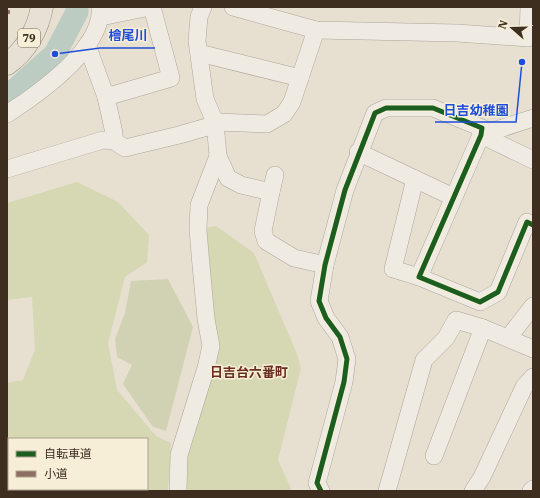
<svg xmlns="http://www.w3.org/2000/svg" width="540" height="498" font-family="'IBM Plex Serif','Noto Sans JP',serif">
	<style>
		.green { fill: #d6d7b3; fill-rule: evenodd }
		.cemetery { fill: #d1d1b3 }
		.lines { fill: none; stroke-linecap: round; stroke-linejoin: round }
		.river { stroke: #bcccc2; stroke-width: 23 }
		.minor-casing { stroke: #ada599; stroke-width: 18 }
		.major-casing { stroke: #928b80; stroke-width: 23 }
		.minor { stroke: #efebe3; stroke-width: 17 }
		.major { stroke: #e6e1d4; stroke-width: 22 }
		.quiet { stroke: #8d6e63; stroke-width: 4; stroke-dasharray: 8 4; stroke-linecap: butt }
		.cycleway-casing { stroke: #f7eed8; stroke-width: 8 }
		.cycleway { stroke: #1b5e20; stroke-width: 5 }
		.labels { text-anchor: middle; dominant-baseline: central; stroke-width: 3; stroke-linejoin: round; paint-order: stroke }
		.shield { fill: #f7eed8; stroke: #756857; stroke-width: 1 }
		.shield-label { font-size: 11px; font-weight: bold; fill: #3d2e20 }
		.neighbourhood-label { font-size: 13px; font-weight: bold; fill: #6b2e1e; stroke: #f7eed8 }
		.leader { fill: none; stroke: #1d4ed8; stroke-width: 1.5 }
		.callout-dot { fill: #1d4ed8; stroke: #f7eed8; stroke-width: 1.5 }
		.callout-label { font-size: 13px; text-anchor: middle; font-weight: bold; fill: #1d4ed8; stroke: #f7eed8; stroke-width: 3; stroke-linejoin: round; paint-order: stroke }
	</style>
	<rect width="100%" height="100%" fill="#e7e0d1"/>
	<g class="green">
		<path d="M77 182 118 202 149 235 147 262 125 277 108 343 117 390 156 436 171 443 168 491H7V383L23 380 35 350 32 297 7 300V203ZM9 439H147V489H9Z"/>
		<path d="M216 226 254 253 297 354 301 368 278 460 292 491H186L185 456 217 344 205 228Z"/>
	</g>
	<path class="cemetery" d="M168 279 193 327 166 431 153 427 123 384 132 365 117 357 115 339 125 313 131 281Z"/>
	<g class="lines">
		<path class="river" d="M7 97 55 54 77 12V7"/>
		<defs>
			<g id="minor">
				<path d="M203 7 199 17 197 41 205 99 215 122 218 156 228 178 241 185 271 192 263 231 266 241 294 258 325 265"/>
				<path d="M233 7 316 30 457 33 528 38 529 7"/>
				<path d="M101 17 150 7"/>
				<path d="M87 45 106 97"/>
				<path d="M199 53 300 78 316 30"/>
				<path d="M7 114C38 94 104 48 100 7"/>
				<path d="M481 135 533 160"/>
				<path d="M481 135 533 118"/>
				<path d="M114 141V133L106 97 171 78 152 7"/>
				<path d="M358 152 453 197"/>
				<path d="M7 169 103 140 114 141 125 148 179 135 207 127 215 122 267 124 284 114 292 102 300 78"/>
				<path d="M415 179 393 269 419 277"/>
				<path d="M271 192 275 175"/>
				<path d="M508 338 533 306"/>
				<path d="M434 456 483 328"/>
				<path d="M178 491 179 455 206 368 211 346 206 319 201 265 198 230 199 205 218 156"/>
				<path d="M321 491 317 483 344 382 347 359 340 337 326 318 319 301 325 265 345 190 375 113 386 108H433L482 128 481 135 419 277 480 302 498 292 527 222 533 225"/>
				<path d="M387 491 424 360 446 338 456 320 483 328 533 349"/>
				<path d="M473 491 482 477 524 387 533 377"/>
				<path d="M531 491 533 489"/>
			</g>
			<path id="major" d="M7 64C26 51 38 29 42 7"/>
		</defs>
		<use href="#minor" class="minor-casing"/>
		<use href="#major" class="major-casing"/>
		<use href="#minor" class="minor"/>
		<use href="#major" class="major"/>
		<path class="quiet" d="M7 12H10"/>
		<defs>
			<path id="cycleway" d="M321 491 317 483 344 382 347 359 340 337 326 318 319 301 325 265 345 190 375 113 386 108H433L482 128 481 135 419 277 480 302 498 292 527 222 533 225"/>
		</defs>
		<use href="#cycleway" class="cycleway-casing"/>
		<use href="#cycleway" class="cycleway"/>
	</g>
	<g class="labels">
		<rect class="shield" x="18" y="29" width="22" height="18" rx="3"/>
		<g class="shield-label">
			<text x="29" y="38">79</text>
		</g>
		<g class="neighbourhood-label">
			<text x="249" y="372">日吉台六番町</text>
		</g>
	</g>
	<path class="leader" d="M55 54L100 48H155M522 62L516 122H435"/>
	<g class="callout-dot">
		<circle cx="55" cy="54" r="4"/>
		<circle cx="522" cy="62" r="4"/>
	</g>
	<g class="callout-label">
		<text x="128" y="40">檜尾川</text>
		<text x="476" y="115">日吉幼稚園</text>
	</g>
	<rect width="540" height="498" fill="none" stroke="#3d2e20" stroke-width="16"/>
	<rect x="8" y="438" width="140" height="52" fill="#f7eed8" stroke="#ada18e"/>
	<rect x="16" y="451" width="20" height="6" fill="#1b5e20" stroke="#ada18e"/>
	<text x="44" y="458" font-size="12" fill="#3d2e20">自転車道</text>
	<rect x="16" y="471" width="20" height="6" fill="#8d6e63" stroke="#ada18e"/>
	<text x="44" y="478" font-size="12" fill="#3d2e20">小道</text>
	<g transform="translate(512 28) rotate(290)" stroke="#f7eed8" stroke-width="3" paint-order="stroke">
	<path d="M0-3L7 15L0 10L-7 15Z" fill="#3d2e20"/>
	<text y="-6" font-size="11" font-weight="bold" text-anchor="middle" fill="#3d2e20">N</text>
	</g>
</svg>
